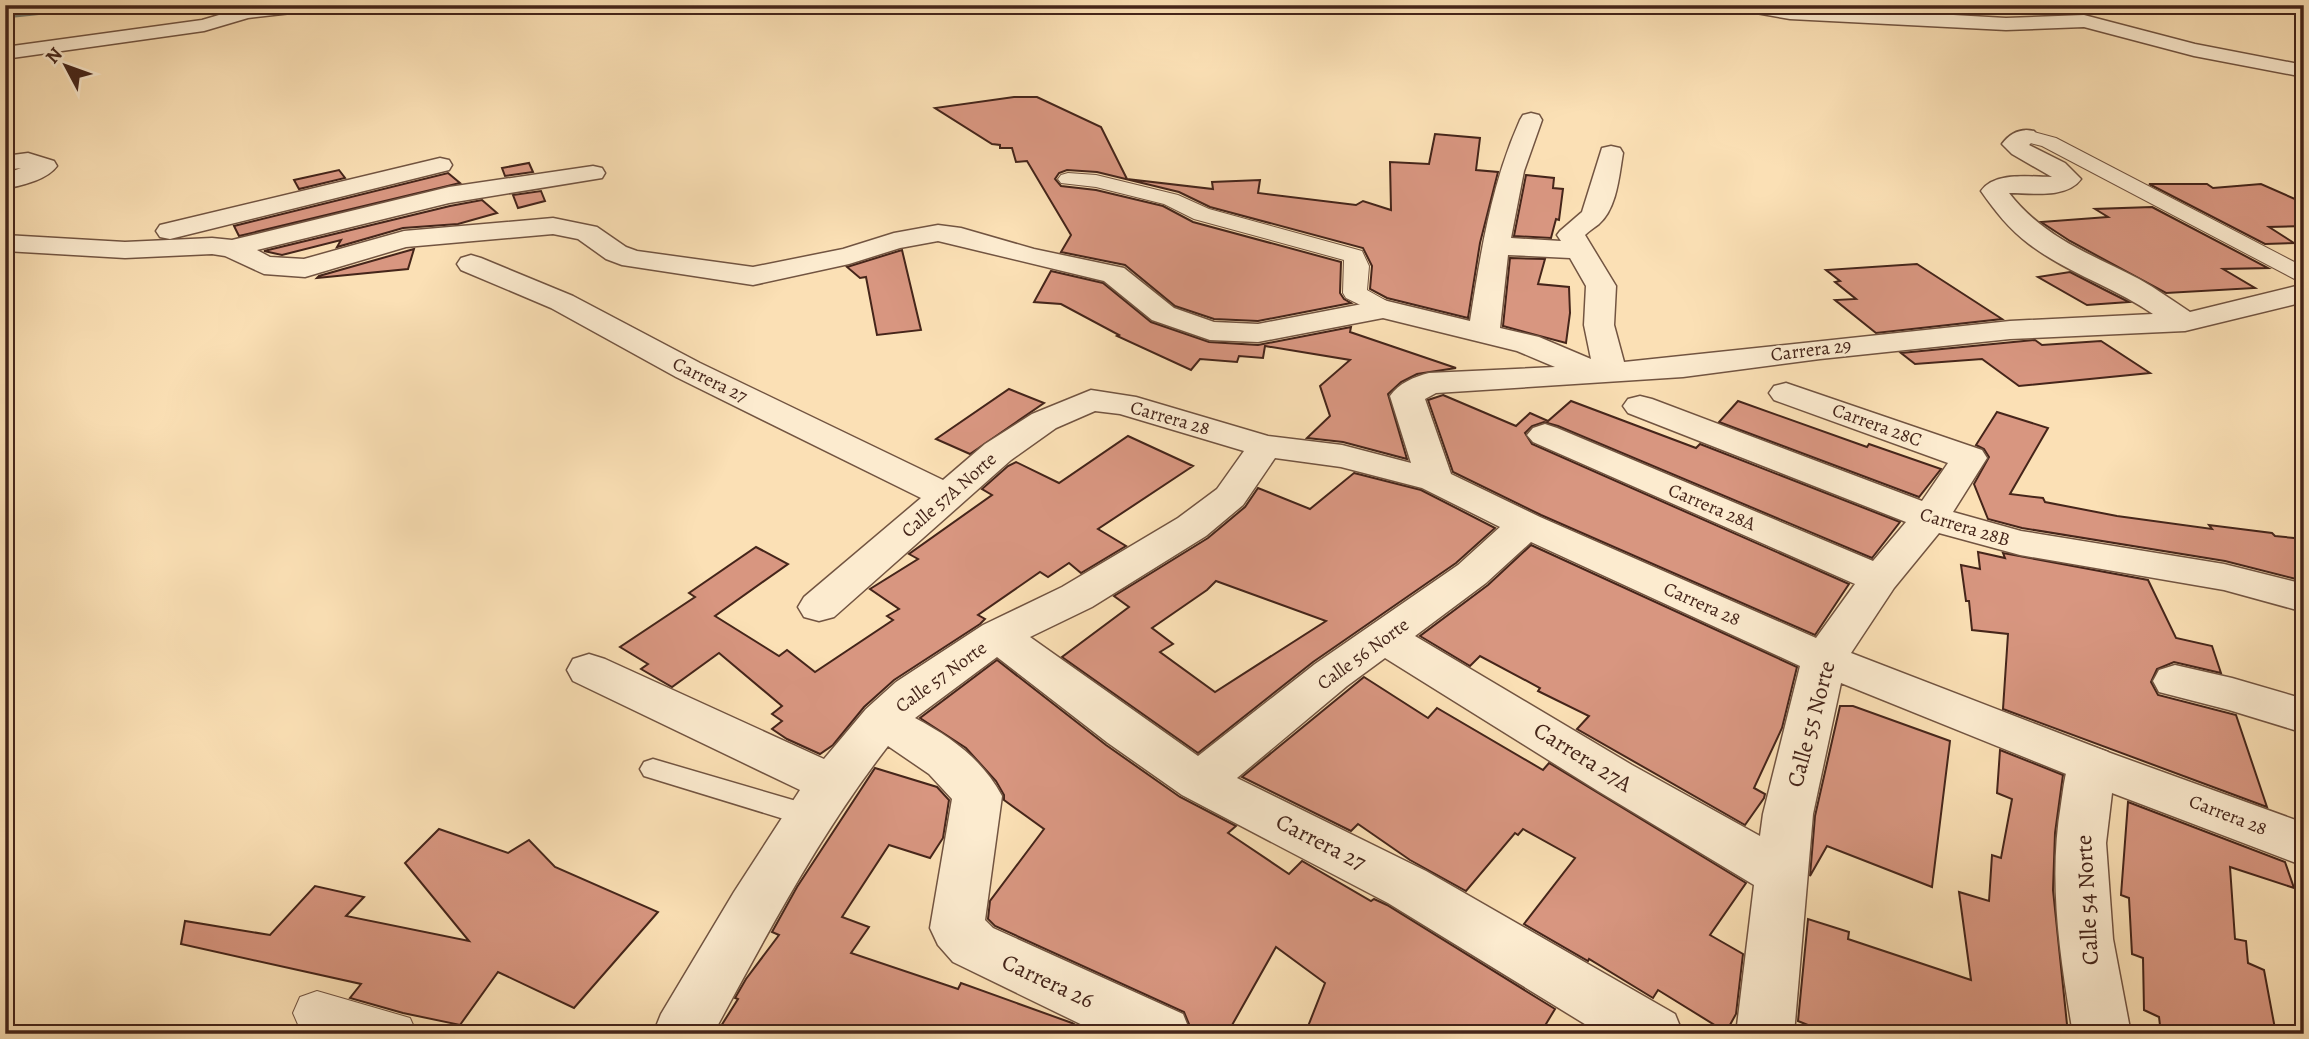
<svg xmlns="http://www.w3.org/2000/svg" width="2309" height="1039" font-family="Alegreya,serif">
	<style>
		.lines { fill: none; stroke-linecap: round; stroke-linejoin: round }
		.stream { stroke: #7b8073; stroke-width: 5 }
		.building { fill: #d89680; stroke: #45251a; stroke-width: 2; fill-rule: evenodd }
		.service-casing { stroke: #725441; stroke-width: 3 }
		.pedestrian-casing { stroke: #725441; stroke-width: 2 }
		.minor-casing { stroke: #725441; stroke-width: 3 }
		.tertiary-casing { stroke: #725441; stroke-width: 3 }
		.service { fill: #fcebcf; fill-rule: evenodd }
		.pedestrian { fill: #fcebcf; fill-rule: evenodd }
		.minor { fill: #fcebcf; fill-rule: evenodd }
		.tertiary { fill: #fcebcf; fill-rule: evenodd }
		.labels { text-anchor: middle; dominant-baseline: central; stroke-width: 5; stroke-linejoin: round; paint-order: stroke }
		.street-label { font-size: 19px; fill: #45251a; stroke: #fcebcf }
		.near-street-label { font-size: 23px; fill: #45251a; stroke: #fcebcf }
	</style>
	<rect width="100%" height="100%" fill="#fbe0b5"/>
	<filter id="stains"><feTurbulence type="fractalNoise" baseFrequency=".00286" numOctaves="4"/><feColorMatrix values="0 0 0 0 .2 0 0 0 0 .09 0 0 0 0 .02 0 0 0 .5 -.17"/></filter>
	<radialGradient id="worn" r=".72"><stop offset=".6" stop-color="#630" stop-opacity="0"/><stop offset="1" stop-color="#630" stop-opacity=".3"/></radialGradient>
	<g class="lines">
		<path class="stream" d="M5 16 111 5"/>
	</g>
	<g class="building">
		<path d="M1014 97H1037L1101 127 1127 179 1213 189 1212 182 1260 180 1258 193 1356 205 1363 201 1391 210 1390 162 1429 164 1435 134 1480 138 1476 170 1498 172 1480 243 1468 318 1387 298 1370 289 1372 266 1363 248 1210 207 1179 192 1097 172 1067 170 1059 173 1055 179 1061 186 1096 190 1163 206 1193 222 1341 262 1340 293 1344 299 1351 303 1258 321 1214 319 1175 306 1125 265 1061 252 1071 235 1027 161 1016 162 1012 148H1000V145L992 144 935 108Z"/>
		<path d="M529 163 533 172 505 176 502 168Z"/>
		<path d="M339 170 345 178 299 189 294 180Z"/>
		<path d="M448 173 460 183 239 236 234 226Z"/>
		<path d="M1526 175 1554 178 1553 188 1563 189 1559 220 1556 219 1551 238 1514 236Z"/>
		<path d="M2149 184H2207L2213 188 2261 184 2304 203V226L2269 227 2294 243 2265 244Z"/>
		<path d="M541 191 545 201 518 208 513 195Z"/>
		<path d="M482 200 497 213 458 224 403 228 337 247 341 240 282 255 264 251 450 206Z"/>
		<path d="M2152 207 2268 268 2223 269 2255 288 2166 293 2070 241 2041 222 2108 217 2095 209Z"/>
		<path d="M414 249 408 269 317 278 319 276Z"/>
		<path d="M902 250 921 330 877 335 866 277 860 278 847 267Z"/>
		<path d="M1510 258 1545 259 1538 284 1569 287 1570 313 1566 343 1503 326Z"/>
		<path d="M1917 264 2002 319 1876 333 1835 300 1856 299 1835 282 1840 281 1826 270Z"/>
		<path d="M1051 271 1103 283 1151 322 1209 342 1258 345 1351 327 1350 332 1456 368 1417 374 1401 382 1388 394 1407 459 1343 442 1307 438 1330 416 1320 386 1350 360 1265 346 1263 358 1239 356 1237 362 1200 359 1191 370 1117 336 1119 335 1061 304 1034 302Z"/>
		<path d="M2070 272 2105 290 2129 302 2087 305 2038 277Z"/>
		<path d="M2035 340 2042 345 2101 341 2150 373 2019 386 1982 359 1915 364 1901 353Z"/>
		<path d="M1009 389 1044 403 970 454 936 439Z"/>
		<path d="M1443 395 1516 426 1530 413 1548 421 1571 401 1696 448 1700 444 1900 522 1872 558 1558 426 1544 422 1532 426 1525 433 1532 444 1849 584 1815 635 1541 515 1453 472 1428 400Z"/>
		<path d="M1738 401 1867 447 1869 444 1941 469 1919 497 1719 422Z"/>
		<path d="M1997 412 2048 428 2010 494 2043 498 2045 502 2117 516 2212 529 2209 525 2272 533 2275 536 2304 539V581L2225 561 2022 528 1988 519 1974 484 1989 457 1984 449 1976 445Z"/>
		<path d="M1128 436 1193 466 1098 529 1126 546 1081 573 1069 563 1048 577 1040 572 978 615 985 619 980 624 894 680 864 707 833 745 820 754 787 739 772 729 782 721 772 714 782 706 719 653 672 687 641 669 648 664 620 647 695 597 689 593 756 547 788 564 715 616 779 656 787 650 815 672 893 620 887 616 899 609 870 589 918 559 909 554 992 495 982 489 1008 466 1016 462 1059 483Z"/>
		<path d="M1354 473 1421 490 1495 528 1456 563 1313 662 1198 753 1062 657 1129 607 1114 596 1208 538 1245 507 1258 488 1310 509ZM1216 581 1326 621 1215 692 1160 652 1173 644 1152 628 1207 590Z"/>
		<path d="M1531 545 1797 667 1782 728 1754 788 1765 794 1764 798 1745 825 1577 729 1589 716 1538 691 1540 688 1480 656 1470 666 1420 636 1488 585Z"/>
		<path d="M1978 552 2005 558 2003 553 2148 580 2176 638 2212 646 2221 673 2174 662 2157 669 2151 682 2158 695 2236 715 2267 807 2003 709 2008 634 1972 630 1969 601H1966L1961 565 1980 569Z"/>
		<path d="M997 660 1106 745 1180 797 1236 826 1228 833 1289 874 1302 861 1371 901 1374 899 1387 905 1555 1009 1540 1034H1305L1325 983 1276 947 1227 1034H1193L1184 1012 995 926 988 919 990 901 1044 829 1004 800V795L996 781 966 748 920 718Z"/>
		<path d="M1364 677 1428 718 1437 708 1543 770 1549 763 1746 883 1710 935 1743 954 1736 1014 1726 1032 1658 990 1653 998 1589 959 1588 961 1524 924 1575 858 1523 829 1518 835 1515 833 1466 891 1410 860 1358 824 1351 831 1242 777Z"/>
		<path d="M1840 706H1853L1950 741 1932 887 1827 846 1810 876 1815 816Z"/>
		<path d="M2000 750 2063 775 2055 833 2053 890 2068 1034H1830L1798 1021 1808 919 1849 932 1848 939 1971 980 1959 892 1989 901 1992 855 2001 858 2012 799 1997 793Z"/>
		<path d="M875 768 937 787 949 800 943 838 930 858 889 845 842 917 869 927 851 953 958 989 961 983 1072 1023 1091 1034H716L738 999 735 998 746 979 779 935 772 932 797 887Z"/>
		<path d="M2128 802 2285 862 2294 888 2230 867 2235 939 2246 941 2248 963 2264 970 2276 1034H2161L2159 1017 2144 1010 2143 958 2132 954 2129 898 2121 895Z"/>
		<path d="M439 829 508 853 529 840 555 867 658 912 574 1008 498 972 460 1025 403 1013 350 998 361 984 181 944 185 921 270 935 315 886 364 897 346 916 469 941 405 863Z"/>
	</g>
	<g class="lines">
		<defs>
			<path id="service" d="M653 759 820 808 824 816 820 824 810 827 644 776 640 769 644 762Z"/>
			<g id="pedestrian">
				<path d="M2026 130 2056 138 2304 267V284L2042 146 2019 140 2016 136Z"/>
				<path d="M1068 173 1096 175 1178 195 1209 209 1362 251 1369 266 1367 290 1392 304 1395 309 1392 314 1383 316 1346 298 1343 293 1344 260 1194 219 1164 204 1096 187 1061 183 1058 179 1061 175Z"/>
				<path d="M317 991 410 1018 417 1034H314L300 1029 293 1013 300 997Z"/>
			</g>
			<g id="minor">
				<path d="M266 5H327L318 10 248 18 204 31 5 59V47L202 20 246 7Z"/>
				<path d="M1730 5H1776L2006 18 2084 15 2195 44 2304 65V77L2194 56 2084 27 2006 30 1790 19 1739 10Z"/>
				<path d="M1531 113 1539 115 1542 120 1524 171 1511 238 1561 241 1557 235 1560 231 1582 212 1602 148 1611 146 1620 148 1623 153C1619 176 1617 208 1599 224 1594 228 1589 231 1585 235L1616 286 1614 325 1624 362 2010 321 2153 314C2114 287 2067 273 2029 244 2009 229 1995 211 1981 191 1995 171 2030 177 2052 177L2012 154 2002 144C2010 133 2021 128 2034 131L2038 136 2029 145 2065 163 2081 179C2067 199 2031 193 2009 193 2044 238 2091 254 2139 279 2157 289 2173 301 2190 312L2304 284V302L2185 331 2010 339 1820 359 1683 377 1436 393 1425 399 1451 474 1540 517 1816 638 1855 584 1533 442 1527 435 1533 428 1545 424 1557 428 1873 561 1906 522 1628 413 1623 406 1628 399 1640 396 1652 399 1922 501 1948 463 1774 400 1769 393 1774 386 1786 383 1982 450 1987 458 1953 512 2021 531 2224 564 2304 584V612L2224 590 2020 555 1939 533 1894 588 1851 653 2108 752 2115 765 2108 778 2091 784 1841 683 1813 814 1794 1034H1736L1754 885 1598 791 1385 658 1347 686 1237 778 1426 871 1675 1014 1683 1034H1601L1388 903 1182 795 1108 743 997 657 915 718C951 737 982 759 1002 796L985 920 993 928 1183 1014 1191 1034H1101L953 962 938 945 930 928 952 799 929 774 888 746C819 835 767 934 713 1034H653L661 1014 734 892 800 790 573 681 567 670 573 659 589 654 605 659 824 759 866 709 896 682 983 625 1062 587 1178 518 1217 489 1244 451 1120 414 1095 411 1056 428 1011 460 834 617 819 621 804 617 798 607 804 597 921 498 676 377 551 308 461 270 457 264 461 258 471 255 481 258 573 296 700 363 943 480 985 444 1032 414 1091 390 1136 397 1268 436 1342 445 1411 463 1390 396C1399 383 1414 377 1429 373L1555 367 1517 351 1383 318 1258 342 1210 340 1152 320 1104 281 938 241 900 248 849 264 753 285 622 265 606 259 578 239 553 234 406 247 305 277 264 274 225 256 212 254 125 258 5 251V235L125 242 212 238 232 240 449 187 593 166 602 168 605 173 602 178 449 203 257 250 270 257 304 259 404 231 553 218 597 227 626 247 637 251 753 267 843 249 894 233 938 225 961 228 1034 249 1124 268 1174 308 1214 322 1258 324 1383 300 1470 321C1481 251 1491 185 1520 120L1523 115ZM1508 255 1570 258 1586 286 1584 325 1591 359 1539 337 1500 328ZM1275 458 1341 467 1422 488 1500 527 1458 565 1315 664 1198 756 1030 637 1092 607 1206 536 1243 505ZM1531 542 1800 666 1763 814 1760 836 1632 765 1415 636 1486 583Z"/>
				<path d="M28 153 54 161 57 166C47 180 22 185 5 189V174L21 168 5 170V156Z"/>
				<path d="M440 158 449 160 452 165 449 170 170 239 160 237 156 231 160 225Z"/>
				<path d="M2175 665 2232 678 2304 699V733L2229 710 2159 692 2153 681 2159 670Z"/>
			</g>
			<path id="tertiary" d="M2091 746 2304 823V866L2112 793 2106 843 2113 939 2131 1034H2073C2060 957 2048 881 2061 804 2064 785 2065 768 2074 752Z"/>
		</defs>
		<use href="#service" class="service-casing"/>
		<use href="#pedestrian" class="pedestrian-casing"/>
		<use href="#minor" class="minor-casing"/>
		<use href="#tertiary" class="tertiary-casing"/>
		<use href="#service" class="service"/>
		<use href="#pedestrian" class="pedestrian"/>
		<use href="#minor" class="minor"/>
		<use href="#tertiary" class="tertiary"/>
	</g>
	<g class="labels">
		<g class="street-label">
			<text transform="translate(1811 350) rotate(-7)">Carrera 29</text>
			<text transform="translate(710 380) rotate(26)">Carrera 27</text>
			<text transform="translate(1170 418) rotate(16)">Carrera 28</text>
			<text transform="translate(1877 425) rotate(20)">Carrera 28C</text>
			<text transform="translate(949 495) rotate(-41)">Calle 57A Norte</text>
			<text transform="translate(1712 507) rotate(23)">Carrera 28A</text>
			<text transform="translate(1965 527) rotate(17)">Carrera 28B</text>
			<text transform="translate(1702 604) rotate(24)">Carrera 28</text>
			<text transform="translate(1363 654) rotate(-36)">Calle 56 Norte</text>
			<text transform="translate(941 677) rotate(-36)">Calle 57 Norte</text>
			<text transform="translate(2228 815) rotate(21)">Carrera 28</text>
		</g>
		<g class="near-street-label">
			<text transform="translate(1811 724) rotate(-75)">Calle 55 Norte</text>
			<text transform="translate(1583 757) rotate(32)">Carrera 27A</text>
			<text transform="translate(1321 842) rotate(27)">Carrera 27</text>
			<text transform="translate(2087 900) rotate(-93)">Calle 54 Norte</text>
			<text transform="translate(1048 981) rotate(25)">Carrera 26</text>
		</g>
	</g>
	<rect width="2309" height="1039" fill="none" stroke="#fbe0b5" stroke-width="28"/>
	<rect x="7" y="7" width="2295" height="1025" fill="none" stroke="#45251a" stroke-width="3.5"/>
	<rect x="14" y="14" width="2281" height="1011" fill="none" stroke="#45251a" stroke-width="2"/>
	<g transform="translate(66 66) rotate(311)" stroke="#fcebcf" stroke-width="5" paint-order="stroke">
	<path d="M0-5L12 26L0 18L-12 26Z" fill="#45251a"/>
	<text y="-10" font-size="19" font-weight="bold" text-anchor="middle" fill="#45251a">N</text>
	</g>
	<rect width="100%" height="100%" filter="url(#stains)"/>
	<rect width="100%" height="100%" fill="url(#worn)"/>
</svg>
